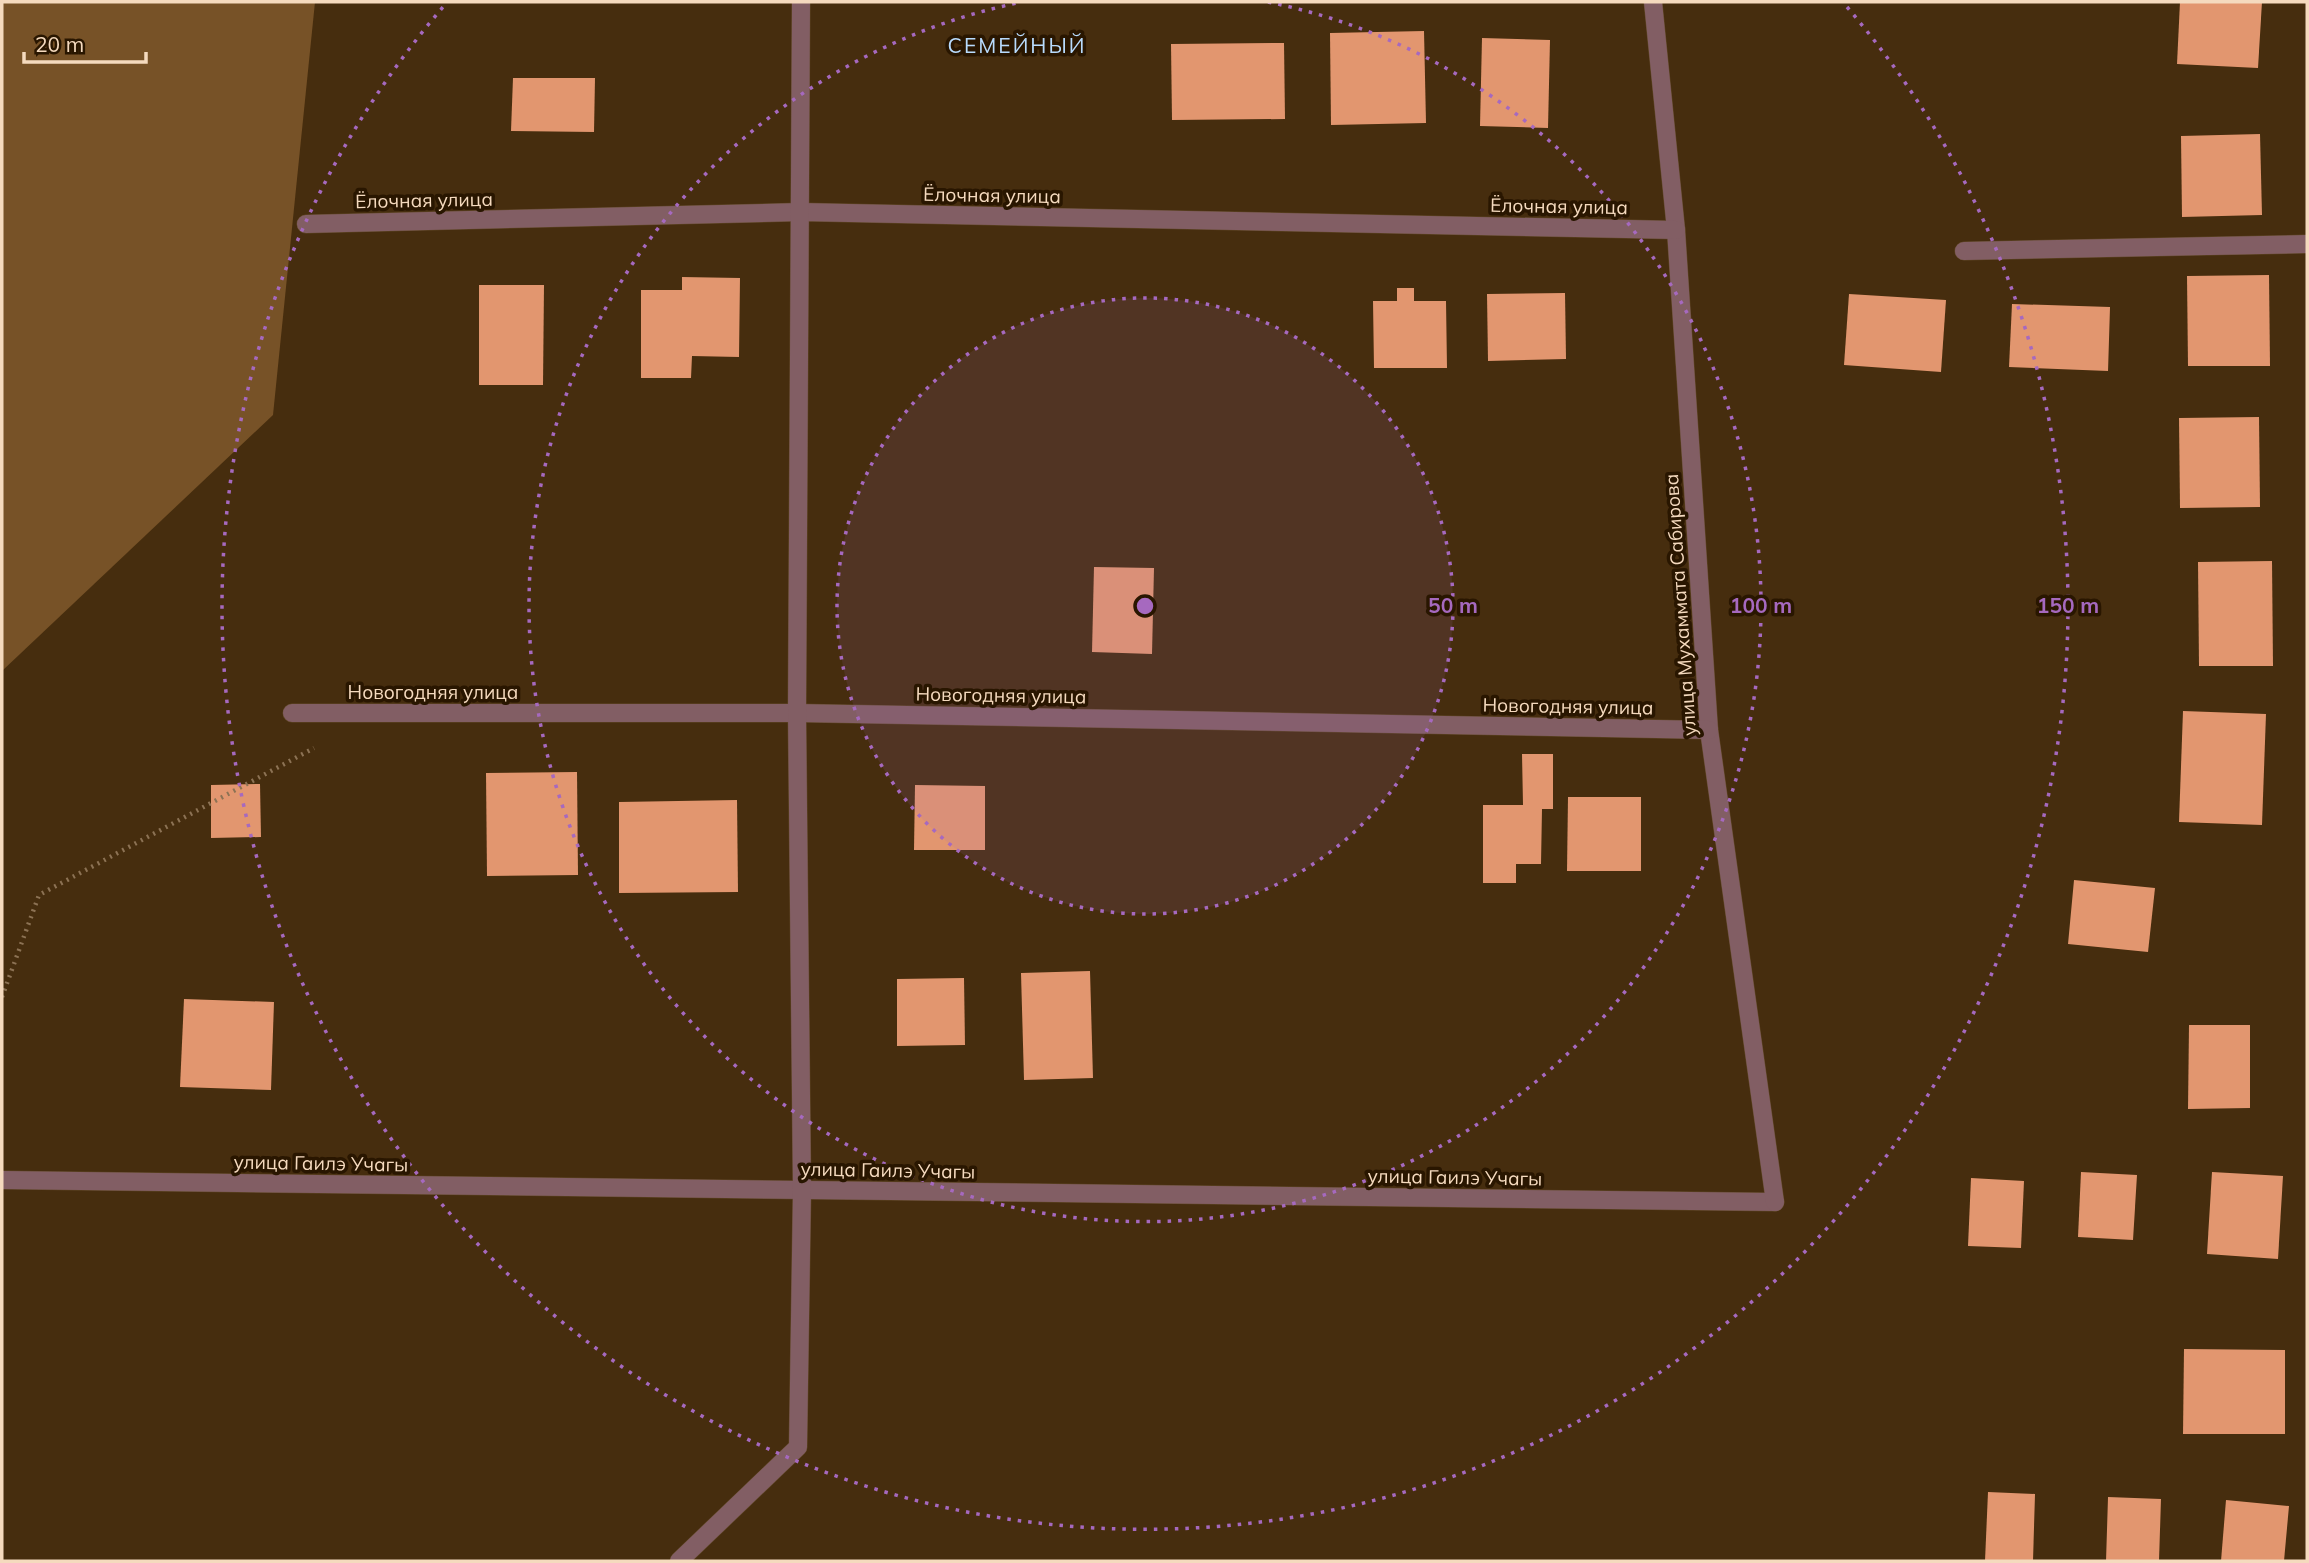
<svg xmlns="http://www.w3.org/2000/svg" width="2309" height="1563" font-family="Mulish,sans-serif">
	<style>
		.green { fill: #775227 }
		.building { fill: #e2966f }
		.lines { fill: none; stroke-linecap: round; stroke-linejoin: round }
		.lane-casing { stroke: #62492a; stroke-width: 19 }
		.street-casing { stroke: #62492a; stroke-width: 19 }
		.path { stroke: #8c7254; stroke-width: 4.5; stroke-dasharray: 2 5; stroke-linecap: butt }
		.lane { stroke: #825e64; stroke-width: 18 }
		.street { stroke: #825e64; stroke-width: 18 }
		.ring { fill: none; stroke: #a669bf; stroke-width: 3.5; stroke-dasharray: 3.5 7 }
		.labels { text-anchor: middle; dominant-baseline: central; stroke-width: 7; stroke-linejoin: round; paint-order: stroke }
		.street-label { font-size: 19px; fill: #f5dabe; stroke: #291600 }
		.neighbourhood-label { font-size: 21px; letter-spacing: 2px; fill: #b8dbfd; stroke: #291600 }
		.centre { fill: #a669bf; stroke: #291600; stroke-width: 3.5 }
		.ring-label { font-size: 21px; text-anchor: middle; font-weight: bold; fill: #a669bf; stroke: #291600; stroke-width: 7; stroke-linejoin: round; paint-order: stroke }
	</style>
	<rect width="100%" height="100%" fill="#462d0e"/>
	<path class="green" d="M2 2H315L273 415 2 671Z"/>
	<g class="building">
		<path d="M2180 2H2262L2258 68 2177 64Z"/>
		<path d="M1424 31 1426 123 1331 125 1330 33Z"/>
		<path d="M1482 38 1550 40 1548 128 1480 126Z"/>
		<path d="M1284 43 1285 119 1172 120 1171 44Z"/>
		<path d="M513 78H595L594 132 511 131Z"/>
		<path d="M2260 134 2262 215 2182 217 2181 136Z"/>
		<path d="M2269 275 2270 366H2188L2187 276Z"/>
		<path d="M682 277 740 278 739 357 692 356 691 378H641V290H682Z"/>
		<path d="M479 285H544L543 385H479Z"/>
		<path d="M1397 288H1414V301H1446L1447 368H1374L1373 301H1397Z"/>
		<path d="M1565 293 1566 359 1488 361 1487 294Z"/>
		<path d="M1849 294 1946 300 1941 372 1844 365Z"/>
		<path d="M2012 304 2110 307 2108 371 2009 367Z"/>
		<path d="M2259 417 2260 507 2180 508 2179 418Z"/>
		<path d="M2272 561 2273 666H2199L2198 562Z"/>
		<path d="M1094 567 1154 568 1152 654 1092 652Z"/>
		<path d="M2183 711 2266 714 2262 825 2179 822Z"/>
		<path d="M1522 754H1553V809H1542L1541 864H1516V883H1483V805H1523Z"/>
		<path d="M577 772 578 875 487 876 486 773Z"/>
		<path d="M260 784 261 837 211 838V785Z"/>
		<path d="M915 785 985 786V850H914Z"/>
		<path d="M1568 797H1641V871H1567Z"/>
		<path d="M737 800 738 892 619 893V802Z"/>
		<path d="M2074 880 2155 888 2148 952 2068 944Z"/>
		<path d="M1090 971 1093 1078 1024 1080 1021 973Z"/>
		<path d="M964 978 965 1045 897 1046V979Z"/>
		<path d="M184 999 274 1002 271 1090 180 1087Z"/>
		<path d="M2189 1025H2250V1108L2188 1109Z"/>
		<path d="M2081 1172 2137 1175 2133 1240 2078 1237Z"/>
		<path d="M2212 1172 2283 1176 2278 1259 2207 1254Z"/>
		<path d="M1971 1178 2024 1181 2021 1248 1968 1246Z"/>
		<path d="M2184 1349 2285 1350V1434H2183Z"/>
		<path d="M1988 1492 2035 1494 2033 1561H1985Z"/>
		<path d="M2108 1497 2161 1499 2159 1561H2106Z"/>
		<path d="M2226 1500 2289 1506 2284 1561H2221Z"/>
	</g>
	<g class="lines">
		<defs>
			<g id="lane">
				<path d="M1964 251 2307 244"/>
				<path d="M2 1180 1775 1202"/>
			</g>
			<g id="street">
				<path d="M1653 2 1676 230 1709 730 1775 1202"/>
				<path d="M306 224 801 212 1676 230"/>
				<path d="M292 713H797L1709 730"/>
				<path d="M679 1561 798 1447 802 1190 797 713 801 2"/>
			</g>
		</defs>
		<use href="#lane" class="lane-casing"/>
		<use href="#street" class="street-casing"/>
		<path class="path" d="M2 997 39 895 314 748"/>
		<use href="#lane" class="lane"/>
		<use href="#street" class="street"/>
	</g>
	<circle cx="1145" cy="606" r="308" fill="#a669bf" fill-opacity=".12"/>
	<g class="ring">
		<circle cx="1145" cy="606" r="308"/>
		<path d="M1268 2A616 616 0 1 1 1022 2"/>
		<path d="M1847 7A923 923 0 1 1 443 7"/>
	</g>
	<g class="labels">
		<g class="street-label">
			<text transform="translate(992 195) rotate(1)">Ёлочная улица</text>
			<text transform="translate(424 200) rotate(-1)">Ёлочная улица</text>
			<text transform="translate(1559 206) rotate(1)">Ёлочная улица</text>
			<text transform="translate(1680 605) rotate(-94)">улица Мухаммата Сабирова</text>
			<text x="433" y="692">Новогодняя улица</text>
			<text transform="translate(1001 695) rotate(1)">Новогодняя улица</text>
			<text transform="translate(1568 706) rotate(1)">Новогодняя улица</text>
			<text transform="translate(321 1163) rotate(1)">улица Гаилэ Учагы</text>
			<text transform="translate(888 1170) rotate(1)">улица Гаилэ Учагы</text>
			<text transform="translate(1455 1177) rotate(1)">улица Гаилэ Учагы</text>
		</g>
		<g class="neighbourhood-label">
			<text x="1017" y="45">СЕМЕЙНЫЙ</text>
		</g>
	</g>
	<circle cx="1145" cy="606" r="10" class="centre"/>
	<g class="ring-label">
		<text x="1453" y="613">50 m</text>
		<text x="1761" y="613">100 m</text>
		<text x="2068" y="613">150 m</text>
	</g>
	<rect width="2309" height="1563" fill="none" stroke="#f5dabe" stroke-width="7"/>
	<path d="M24 52v10h122v-10" fill="none" stroke="#f5dabe" stroke-width="3.5"/>
	<text x="35" y="52" font-size="21" fill="#f5dabe" stroke="#291600" stroke-width="5" paint-order="stroke">20 m</text>
</svg>
